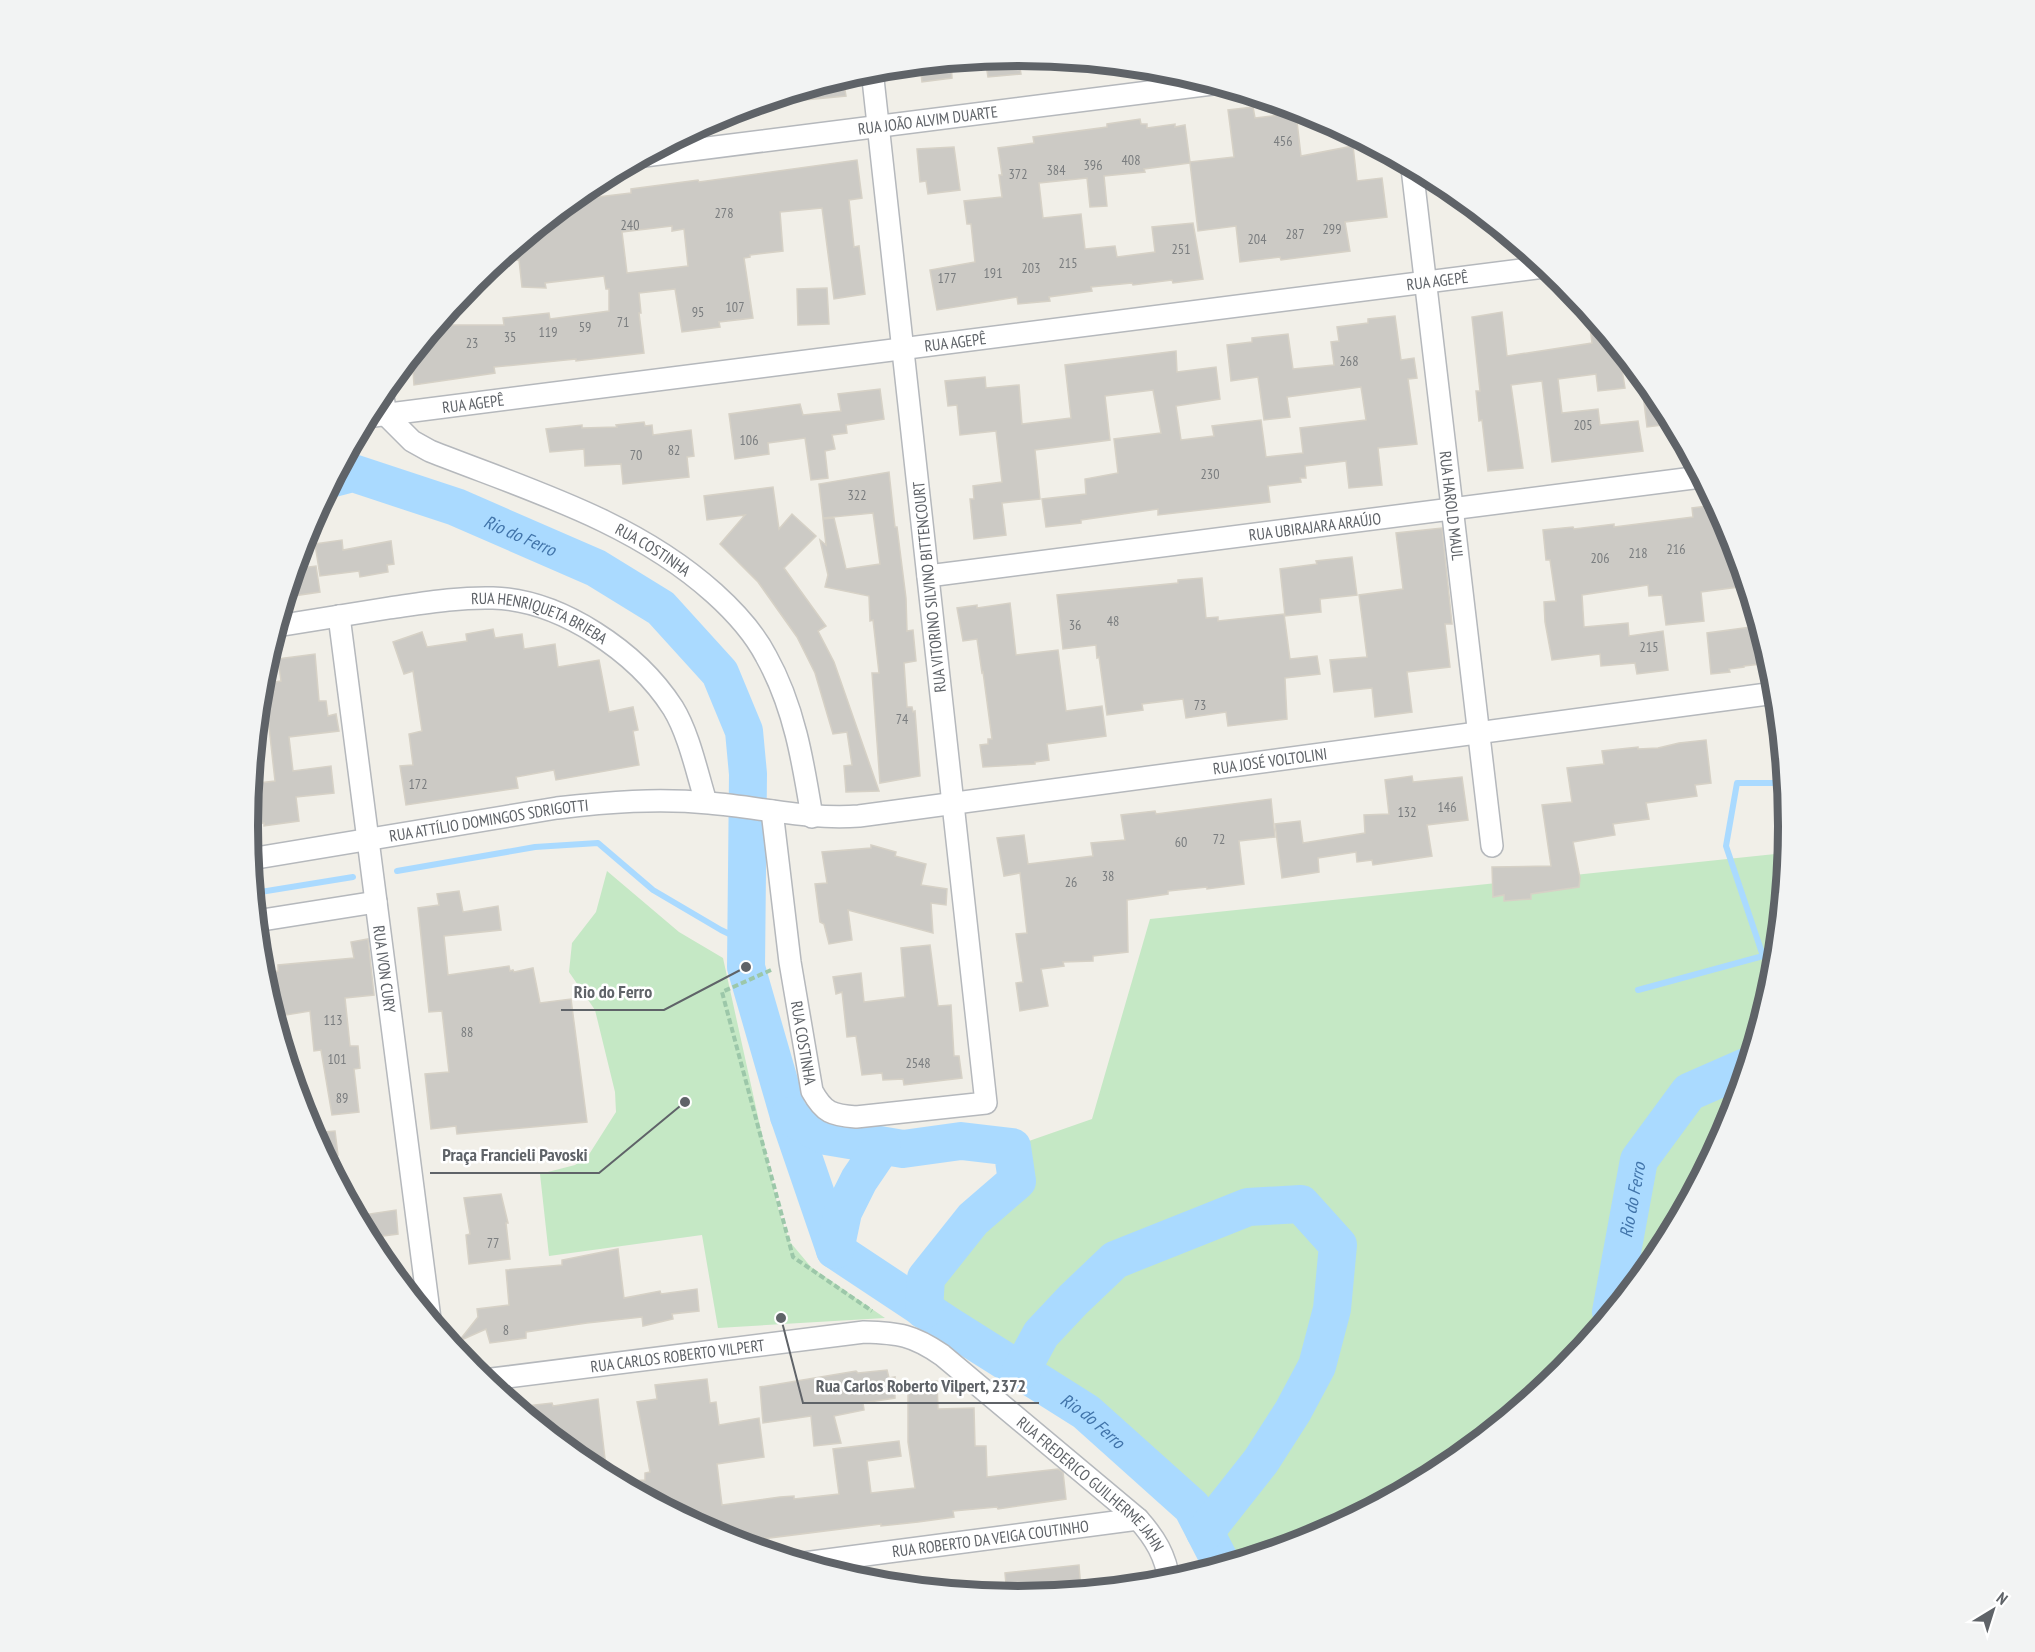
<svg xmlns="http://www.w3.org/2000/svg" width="2035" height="1652" font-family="'PT Sans Narrow',sans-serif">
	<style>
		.green { fill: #c5e8c5 }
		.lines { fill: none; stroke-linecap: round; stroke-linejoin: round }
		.stream { stroke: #aadaff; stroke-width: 6 }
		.river { stroke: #aadaff; stroke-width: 38 }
		.building { fill: #cccac5; stroke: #d6d1c6; stroke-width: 1.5; fill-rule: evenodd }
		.minor-casing { stroke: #b5b8bc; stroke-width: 24 }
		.path { stroke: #9cc7a9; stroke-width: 4; stroke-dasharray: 6 3; stroke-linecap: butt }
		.minor { stroke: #fff; stroke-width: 21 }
		.labels { text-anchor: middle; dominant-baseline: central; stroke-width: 5; stroke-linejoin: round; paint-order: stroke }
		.number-label { font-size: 14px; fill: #7a7d7f }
		.street-label { font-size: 16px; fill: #5f6368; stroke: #fff }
		.water-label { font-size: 18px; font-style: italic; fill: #4174aa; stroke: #fff }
		.rim { fill: none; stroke: #5f6368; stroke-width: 8 }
		.leader { fill: none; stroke: #5f6368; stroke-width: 2 }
		.callout-dot { fill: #5f6368; stroke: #fff; stroke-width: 2 }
		.callout-label { font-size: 18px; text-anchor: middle; font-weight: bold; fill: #5f6368; stroke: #fff; stroke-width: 5; stroke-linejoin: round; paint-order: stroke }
	</style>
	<rect width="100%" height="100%" fill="#f1efe8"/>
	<g class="green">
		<path d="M1785 853 1773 977 1729 1121 1658 1254 1562 1371 1445 1467 1312 1538 1220 1566 1192 1507 1086 1412 948 1325 926 1278 973 1219 1017 1181 1012 1147 1092 1119 1150 919Z"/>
		<path d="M607 871 679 932 723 958 779 1212 790 1242 811 1267 885 1318 718 1328 702 1235 549 1256 540 1174 575 1165 588 1156 616 1112 615 1092 595 1010 569 972 572 943 596 912Z"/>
	</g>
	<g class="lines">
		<g class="stream">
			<path d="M397 871 535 847 598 843 653 890 721 930 746 942"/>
			<path d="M254 893 353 877"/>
			<path d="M1763 956 1726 846 1737 783H1780L1784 785"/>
			<path d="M1638 990 1763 956H1775"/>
		</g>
		<g class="river">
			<path id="s1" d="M334 478 353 473 456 507 596 568 661 608 720 673 744 731 748 774 746 967 789 1116 835 1250 948 1325 1086 1412 1192 1507 1222 1565"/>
			<path d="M789 1116 826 1136 903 1149 961 1141 1012 1147 1017 1181 973 1219 926 1278 924 1310"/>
			<path d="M835 1250 843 1212 859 1180 882 1146"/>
			<path id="s2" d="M1611 1312 1639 1160 1689 1092 1746 1067"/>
			<path d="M1021 1371 1041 1334 1073 1300 1115 1260 1248 1207 1301 1204 1338 1245 1332 1309 1317 1366 1293 1411 1261 1461 1205 1532"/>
		</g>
	</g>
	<g class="building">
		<path d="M1018 56 1021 74 988 77 985 59Z"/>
		<path d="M951 62 952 78 922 82 920 65Z"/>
		<path d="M843 78 846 96 794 101 792 93Z"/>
		<path d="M1253 107 1255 118 1296 113 1301 156 1353 146 1357 181 1382 178 1387 217 1345 222 1350 251 1281 260 1280 257 1240 262 1236 226 1198 231 1190 163 1144 169 1145 172 1104 176 1107 206 1090 207 1087 178 1039 183 1043 218 1081 214 1085 249 1115 246 1117 257 1155 252 1152 227 1193 223 1203 279 1173 283 1172 280 1133 285 1132 283 1091 287 1092 291 1049 297 1050 301 1018 304 1017 297 937 310 930 270 975 262 971 224H967L964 201 1002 197 999 175H1002L998 148 1034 143 1033 137 1107 127V124L1140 119 1141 124H1147V128L1175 124V127L1185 125 1190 162 1234 157 1228 110Z"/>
		<path d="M954 147 960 190 928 194 926 181 920 182 917 149Z"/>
		<path d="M857 160 862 198 849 200 854 247 859 246 865 294 834 299 822 208 780 212 783 251 750 255V257L744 258 753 318 719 322 720 327 682 332 675 289 639 293 641 313H639L644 353 576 361V359L494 367 495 373 414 385 412 355 437 325H504L503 318 549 313 550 319 609 311V289H606L604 276 545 283 546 288 522 287 519 260 496 262 572 200 631 193V189L698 180 699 182ZM672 226V231L684 229 688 266 627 273 622 232Z"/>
		<path d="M827 288 829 324 798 325 797 289Z"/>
		<path d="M1502 312 1507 356 1592 343 1588 312 1619 351 1625 388 1598 391 1596 374 1558 379 1562 413 1598 409 1600 425 1638 421 1643 451 1552 462 1542 381 1511 385 1523 468 1488 471 1482 420 1479 421 1476 391H1480L1472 317Z"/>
		<path d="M1395 316 1401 360 1414 358 1417 378 1408 379 1417 444 1378 448 1382 485 1349 488 1346 461 1305 466 1306 478H1300L1301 482 1268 486 1270 502 1158 515V509L1081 520V523L1046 527 1042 499 1086 494 1085 479 1118 473 1114 439 1161 433 1153 390 1105 396 1110 440 1035 450 1040 499 1002 503 1006 535 974 539 970 499H974L973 486 1002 482 996 431 960 435 957 405 948 406 945 381 985 377 986 388 1019 385 1022 424 1071 418 1065 365 1176 351 1177 372 1216 367 1220 399 1176 406 1181 440 1214 436 1212 426 1261 420 1266 457 1303 453 1300 428 1366 420 1361 387 1287 397 1290 417 1264 420 1258 377 1231 381 1227 345 1252 342V338L1288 334 1293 369 1334 365 1331 342 1339 341 1337 327 1368 323V319Z"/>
		<path d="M1641 378 1658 398 1672 424 1647 427Z"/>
		<path d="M880 389 884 419 846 425 847 433 832 435 835 449 825 451 828 478 811 480 805 438 768 443 769 454 735 459 729 414 800 404 803 415 841 411 838 394Z"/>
		<path d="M644 422 645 426 652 425 653 435 691 430 694 456 687 457 689 477 623 484 621 464 585 466 584 449 550 452 546 429 582 425V428L617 427 616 425Z"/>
		<path d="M889 472 895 527H897L906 598 907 631 913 630 916 661 904 663 907 707H912L913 712 915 711 920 776 880 783 872 673H879L873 620 870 621 869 596 825 587 828 575 820 540 826 545 823 519 834 518 846 569 880 564 873 513 823 518 819 484Z"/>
		<path d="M773 487 779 529 792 514 816 536 784 568 826 626 818 631 834 662 879 791 846 792 844 766 852 765 847 732 833 734 815 673 797 637 758 582 720 544 745 515 707 520 704 496Z"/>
		<path d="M1716 505 1729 531 1746 586 1701 592 1704 621 1666 625 1662 595 1649 596 1648 585 1582 595 1584 627 1628 623 1629 636 1663 631 1668 670 1637 674 1635 663 1601 666 1600 654 1552 660 1545 622 1544 602 1556 601 1550 560H1546L1543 530 1573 527 1574 529 1614 524V527L1693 517 1692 508Z"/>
		<path d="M1442 528 1452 624H1445L1450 667 1407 672 1412 712 1375 717 1372 688 1334 692 1330 660 1367 657 1359 595 1403 589 1396 533Z"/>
		<path d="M342 540 343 550 391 541 394 564 387 565 388 572 360 577 359 571 320 576 315 544Z"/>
		<path d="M1352 557 1357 595 1320 599 1321 612 1285 616 1280 569 1317 564 1316 561Z"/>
		<path d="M316 566 320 592 286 597 294 569Z"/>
		<path d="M1202 578 1206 618 1218 617V621L1284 614 1290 659 1317 656 1320 674 1285 678 1287 719 1228 726 1226 712 1186 718 1183 699 1142 704 1143 710 1107 715 1099 657 1097 658 1096 645 1063 649 1057 595 1178 583V580Z"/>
		<path d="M1010 603 1016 655 1058 650 1066 711 1102 706 1106 736 1047 744 1049 760 1035 762V764L983 767 980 745 988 744V739H992L983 672 982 673 977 639 963 641 957 608 977 605V608Z"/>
		<path d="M1758 626 1769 663 1744 666V667L1729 669 1730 672 1711 674 1707 633Z"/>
		<path d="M493 629 495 638 522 634 524 649 555 644 558 667 599 660 609 712 633 707 638 730 633 731 639 765 556 780 554 770 516 777 518 788 406 805 400 766 413 765 409 734 422 731 413 671 404 674 393 642 422 632 427 647 467 641 466 634Z"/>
		<path d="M315 654 319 701H326L328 716 336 714 339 731 289 737 293 771 331 766 334 793 296 797 299 821 264 826V823L247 825 250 796 260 795 259 783 275 781 268 718 257 720 261 684 281 681 278 659Z"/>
		<path d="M1706 740 1711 783 1695 785 1697 796 1646 803 1649 819 1613 824 1615 835 1573 842 1580 878 1579 887 1531 894V899L1504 901V895L1493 897 1492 867 1551 866 1542 805 1572 802 1567 768 1604 764 1602 751 1638 747V749L1658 748 1679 743Z"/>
		<path d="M1412 776 1413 782 1462 777 1468 820 1427 825 1432 856 1373 865 1372 860 1357 862 1356 852 1318 858 1319 872 1282 878 1275 824 1300 821 1303 843 1365 833 1364 815 1389 814 1385 780Z"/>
		<path d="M1271 799 1275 837 1239 841 1244 884 1207 889V887L1168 891V894L1127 900 1128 952 1093 956V961L1063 962 1064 966 1041 969 1048 1006 1020 1011 1016 983 1023 982 1016 934 1027 933 1020 873 1004 876 997 838 1024 835 1028 864 1093 856 1091 843 1125 840 1121 815 1155 811 1156 814Z"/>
		<path d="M871 845 896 852 895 856 926 864 921 885 947 889 946 905 931 903 933 933 848 910 852 940 829 944 824 924 820 922 815 884 827 883 822 852 871 848Z"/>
		<path d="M459 891 463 912 498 906 501 930 444 936 448 975 509 966 510 971 513 970 514 972 533 968 540 1003 571 999 587 1122 457 1134 456 1126 431 1129 425 1074 449 1072 442 1011 429 1012 418 908 439 905 437 894Z"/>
		<path d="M368 939 374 995 345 998 350 1046H358L360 1068 354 1069 359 1112 332 1115 321 1050 314 1051 310 1011 274 1017 261 973 278 971V965L354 958 351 942Z"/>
		<path d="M930 945 938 1006 951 1005 954 1056H959L962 1078 904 1085 903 1079 883 1080 882 1073 862 1075 856 1036 847 1037 842 992 836 994 833 977 861 973 864 1002 905 997 901 948Z"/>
		<path d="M335 1131 338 1155 325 1157 312 1133Z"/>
		<path d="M501 1194 508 1223H506L510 1259 469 1264 466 1235 470 1234 464 1198Z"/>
		<path d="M396 1210 398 1234 383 1236 386 1265 377 1254 356 1216Z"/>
		<path d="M618 1249 624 1298 660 1291 661 1294 697 1289 699 1311 672 1314 673 1319 643 1326 642 1317 587 1323 526 1332V1338L490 1343 486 1329 459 1341 478 1317 477 1309 509 1305 506 1270 562 1265V1260Z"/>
		<path d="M887 1370 889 1378 895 1377V1398L863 1403 864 1410 834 1416 841 1443 814 1446 811 1416 763 1423 760 1387 856 1371 858 1373Z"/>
		<path d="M707 1379 710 1403 716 1402 719 1425 759 1418 764 1457 717 1464 722 1505 780 1497 794 1496V1499L839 1494 833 1449 899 1441 901 1456 867 1461 871 1493 915 1488 908 1442V1383L937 1381 938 1409 974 1408 975 1446H986L987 1477 1058 1469 1063 1472 1066 1499 998 1509 997 1507 953 1511 954 1517 918 1522 881 1526V1524L737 1542 732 1541 731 1531 713 1533 619 1482 645 1480V1473L650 1472 637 1402 657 1399 655 1385Z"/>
		<path d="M598 1399 607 1476 589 1466 517 1407 552 1403 553 1406Z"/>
		<path d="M1079 1565 1081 1590 1017 1596H1007L1005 1573Z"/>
	</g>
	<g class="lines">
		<defs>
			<g id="minor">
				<path id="s3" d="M644 156 1212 84"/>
				<path id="s4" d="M1412 168 1492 846"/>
				<path id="s5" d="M382 391 386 415 412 441 430 451C529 490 634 521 714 593 734 611 753 631 766 656 794 706 803 761 812 817"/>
				<path id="s6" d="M366 417 1544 267"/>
				<path id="s7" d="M928 576 1701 477"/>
				<path id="s8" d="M339 616 430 1319"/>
				<path id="s9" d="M277 626C314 620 352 614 389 608 424 603 458 597 493 598 561 600 637 652 673 708 689 734 697 773 706 802"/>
				<path id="s10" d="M772 811 790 962 812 1091C824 1113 832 1115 856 1117L986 1103 872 70"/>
				<path id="s11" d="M250 859 557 808C608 802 658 798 709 803 759 807 808 820 859 816L1775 693"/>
				<path d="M256 921 376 902"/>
				<path id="s12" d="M484 1380 864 1332C899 1333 913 1335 942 1355L1138 1519C1155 1538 1166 1556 1169 1581"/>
				<path id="s13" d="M804 1563 1138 1519"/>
			</g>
		</defs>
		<use href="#minor" class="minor-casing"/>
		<path class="path" d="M771 970 722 992 793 1257 872 1311"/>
		<use href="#minor" class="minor"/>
	</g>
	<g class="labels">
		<g class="number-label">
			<text x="1283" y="141">456</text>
			<text x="1131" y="160">408</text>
			<text x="1093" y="165">396</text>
			<text x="1056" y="170">384</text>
			<text x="1018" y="174">372</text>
			<text x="724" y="213">278</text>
			<text x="630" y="225">240</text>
			<text x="1332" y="229">299</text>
			<text x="1295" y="234">287</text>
			<text x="1257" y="239">204</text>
			<text x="1181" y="249">251</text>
			<text x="1068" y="263">215</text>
			<text x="1031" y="268">203</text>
			<text x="993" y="273">191</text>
			<text x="947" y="278">177</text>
			<text x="735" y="307">107</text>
			<text x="698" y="312">95</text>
			<text x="623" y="322">71</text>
			<text x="585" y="327">59</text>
			<text x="548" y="332">119</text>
			<text x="510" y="337">35</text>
			<text x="472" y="343">23</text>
			<text x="1349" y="361">268</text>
			<text x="1583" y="425">205</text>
			<text x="749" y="440">106</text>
			<text x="674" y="450">82</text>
			<text x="636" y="455">70</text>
			<text x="1210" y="474">230</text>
			<text x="857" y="495">322</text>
			<text x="1676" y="549">216</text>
			<text x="1638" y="553">218</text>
			<text x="1600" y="558">206</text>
			<text x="1113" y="621">48</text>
			<text x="1075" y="625">36</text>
			<text x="1649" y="647">215</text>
			<text x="1200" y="705">73</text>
			<text x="902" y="719">74</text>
			<text x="418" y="784">172</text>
			<text x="1447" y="807">146</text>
			<text x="1407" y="812">132</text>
			<text x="1219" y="839">72</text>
			<text x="1181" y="842">60</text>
			<text x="1108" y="876">38</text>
			<text x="1071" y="882">26</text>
			<text x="333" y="1020">113</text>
			<text x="467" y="1032">88</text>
			<text x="337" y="1059">101</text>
			<text x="918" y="1063">2548</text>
			<text x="342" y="1098">89</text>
			<text x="493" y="1243">77</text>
			<text x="506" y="1330">8</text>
		</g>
		<g class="street-label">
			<text stroke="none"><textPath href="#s3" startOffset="286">RUA JOÃO ALVIM DUARTE</textPath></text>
			<text stroke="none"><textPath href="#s6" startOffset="1080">RUA AGEPÊ</textPath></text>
			<text stroke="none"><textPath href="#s6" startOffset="594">RUA AGEPÊ</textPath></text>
			<text stroke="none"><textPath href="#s6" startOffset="108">RUA AGEPÊ</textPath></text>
			<text stroke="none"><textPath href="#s4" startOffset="340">RUA HAROLD MAUL</textPath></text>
			<text stroke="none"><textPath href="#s7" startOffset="390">RUA UBIRAJARA ARAÚJO</textPath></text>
			<text stroke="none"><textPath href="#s5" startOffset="326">RUA COSTINHA</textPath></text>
			<text transform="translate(929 587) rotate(-96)">RUA VITORINO SILVINO BITTENCOURT</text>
			<text stroke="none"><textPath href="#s9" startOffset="268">RUA HENRIQUETA BRIEBA</textPath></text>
			<text stroke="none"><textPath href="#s11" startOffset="1029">RUA JOSÉ VOLTOLINI</textPath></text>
			<text stroke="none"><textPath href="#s11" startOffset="242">RUA ATTÍLIO DOMINGOS SDRIGOTTI</textPath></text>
			<text stroke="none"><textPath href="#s8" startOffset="356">RUA IVON CURY</textPath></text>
			<text stroke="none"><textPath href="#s10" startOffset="234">RUA COSTINHA</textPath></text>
			<text stroke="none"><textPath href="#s12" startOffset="195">RUA CARLOS ROBERTO VILPERT</textPath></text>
			<text stroke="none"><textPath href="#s12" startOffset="663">RUA FREDERICO GUILHERME JAHN</textPath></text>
			<text stroke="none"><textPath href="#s13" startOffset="188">RUA ROBERTO DA VEIGA COUTINHO</textPath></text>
		</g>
		<g class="water-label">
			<text stroke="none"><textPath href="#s1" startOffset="198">Rio do Ferro</textPath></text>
			<text stroke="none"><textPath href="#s2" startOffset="114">Rio do Ferro</textPath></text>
			<text stroke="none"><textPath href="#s1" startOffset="1350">Rio do Ferro</textPath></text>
		</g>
	</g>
	<path d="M0 0H2035V1652H0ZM258 826a760 760 0 1 1 1520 0a760 760 0 1 1-1520 0Z" fill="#f2f3f3" fill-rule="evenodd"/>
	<path class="rim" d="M258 826a760 760 0 1 1 1520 0a760 760 0 1 1-1520 0Z"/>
	<path class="leader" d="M746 967L664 1010H561M685 1102L599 1173H430M781 1318L803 1403H1039"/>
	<g class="callout-dot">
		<circle cx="746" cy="967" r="6"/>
		<circle cx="685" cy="1102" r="6"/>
		<circle cx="781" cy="1318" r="6"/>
	</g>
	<g class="callout-label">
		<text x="613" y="998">Rio do Ferro</text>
		<text x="515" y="1161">Praça Francieli Pavoski</text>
		<text x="921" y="1392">Rua Carlos Roberto Vilpert, 2372</text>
	</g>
	<g transform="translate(1993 1610) rotate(38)" stroke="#ffffff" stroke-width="4.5" paint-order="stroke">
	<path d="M0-4.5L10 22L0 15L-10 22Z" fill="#5f6368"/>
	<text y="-9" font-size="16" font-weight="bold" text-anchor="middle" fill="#5f6368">N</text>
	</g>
</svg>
